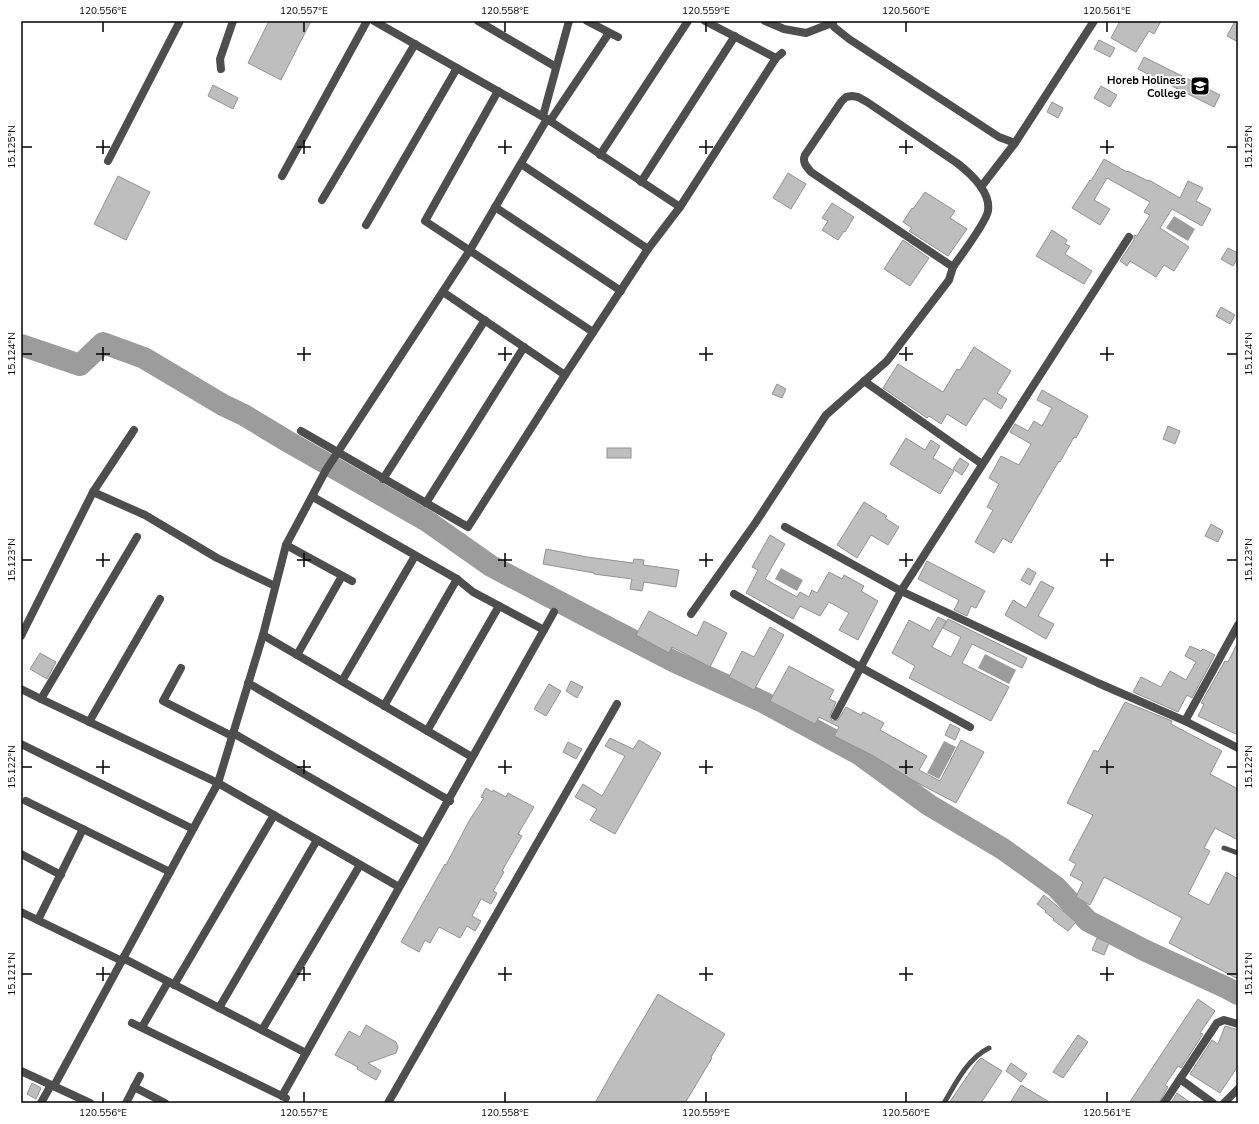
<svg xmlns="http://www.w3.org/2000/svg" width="1259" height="1124" font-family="'Nunito Sans',sans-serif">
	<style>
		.water { fill: #9c9c9c }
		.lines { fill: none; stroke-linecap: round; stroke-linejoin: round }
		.river { stroke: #9c9c9c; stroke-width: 22 }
		.building { fill: #bebebe; stroke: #929292 }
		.service { stroke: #4e4e4e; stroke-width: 5 }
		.minor { stroke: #4e4e4e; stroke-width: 8 }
		.ticks { fill: none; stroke: #000; stroke-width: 1.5 }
		.labels { text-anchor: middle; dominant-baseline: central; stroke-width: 4; stroke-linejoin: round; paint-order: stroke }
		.poi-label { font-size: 11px; font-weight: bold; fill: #000; stroke: #fff; text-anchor: end }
		.neatline { fill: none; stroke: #000; stroke-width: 1.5 }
		.ticks-label { font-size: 10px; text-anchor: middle; fill: #000 }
	</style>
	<rect width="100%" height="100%" fill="#fff"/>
	<g class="water">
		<path d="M1174 216 1195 229 1188 241 1166 228Z"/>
		<path d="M781 568 803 580 797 591 775 579Z"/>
		<path d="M985 654 1016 670 1009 684 978 668Z"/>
		<path d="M944 741 956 747 939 779 927 773Z"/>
	</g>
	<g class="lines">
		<path class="river" d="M21 345 80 365 103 343 144 358 223 405 244 415 287 441 427 521 491 566 590 618 675 662 763 702 859 754 929 805 1003 849 1056 887 1088 921 1144 950 1227 988 1238 994"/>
	</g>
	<g class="building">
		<path d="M269 21H311L281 80 248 63Z"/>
		<path d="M1120 21H1161L1154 34 1149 31 1136 52 1111 38Z"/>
		<path d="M1235 21H1238V42L1227 36Z"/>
		<path d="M1099 40 1115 48 1110 57 1094 49Z"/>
		<path d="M1144 57 1220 95 1214 107 1138 69Z"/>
		<path d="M213 85 238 98 233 109 208 96Z"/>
		<path d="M1101 86 1117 95 1110 107 1094 98Z"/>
		<path d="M1052 102 1063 108 1058 118 1047 112Z"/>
		<path d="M1104 159 1127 172 1128 171 1148 181 1149 180 1180 198 1188 181 1203 188 1196 201 1211 209 1202 226 1172 209 1160 228 1189 247 1174 271 1164 265 1156 277 1130 261 1127 266 1120 261 1134 240V235L1137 236 1150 215 1144 212 1150 202 1107 178 1094 200 1110 209 1100 225 1072 208 1090 180 1091 181Z"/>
		<path d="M788 173 806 184 791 209 773 198Z"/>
		<path d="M118 176 150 192 126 240 94 224Z"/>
		<path d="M925 192 955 211 950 218 967 229 948 256 909 231 912 228 903 222 912 208 913 209Z"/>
		<path d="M832 203 854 217 845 232 844 231 838 240 822 230 828 221 822 218Z"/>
		<path d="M1052 230 1067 240 1065 244 1070 246 1065 254 1092 271 1084 284 1036 256Z"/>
		<path d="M903 240 929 258 910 286 884 269Z"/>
		<path d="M1228 248 1238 253V257L1233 266 1221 259Z"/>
		<path d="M1221 307 1235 315 1230 324 1216 316Z"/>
		<path d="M974 347 1011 371 997 393 1007 399 1001 409 984 398 966 426 947 414 941 424 929 416 927 418 883 388 898 364 943 392 957 369 960 370Z"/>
		<path d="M777 384 786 389 782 398 772 394Z"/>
		<path d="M1042 390 1088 416 1076 438 1074 437 1060 462 1059 461 1011 543 1003 538 994 553 975 542 993 510 987 507 999 484 989 478 1001 456 1019 465 1031 444 1010 432 1015 424 1028 431 1034 421 1042 426 1052 408 1037 400Z"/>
		<path d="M1168 426 1180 431 1175 444 1163 439Z"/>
		<path d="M906 438 925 450 931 440 940 446 933 458 954 471 940 494 890 464Z"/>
		<rect x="607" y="448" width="24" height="10"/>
		<path d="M960 458 969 464 962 475 953 469Z"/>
		<path d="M864 502 887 516 885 518 899 527 888 545 871 535 857 558 837 545Z"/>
		<path d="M1211 524 1223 531 1218 542 1205 536Z"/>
		<path d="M770 535 785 544 765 579 797 597 800 592 809 597 812 590 817 593 829 572 842 579 844 575 864 586 861 591 878 601 858 640 839 630 849 613 829 602 820 616 800 606 793 619 746 593 758 570 752 567Z"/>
		<path d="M546 549 587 557 633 563 634 559 644 560 643 565 679 570 676 587 644 582 642 591 630 589 632 579 594 574V573L543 564Z"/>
		<path d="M927 561 985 591 976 608 971 606 967 616 954 610 959 600 918 579Z"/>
		<path d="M1028 568 1036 573 1030 585 1021 580Z"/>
		<path d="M1041 581 1054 588 1038 616 1054 624 1046 639 1005 615 1013 600 1026 608Z"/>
		<path d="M649 611 697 636 704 621 727 633 710 667 672 647 669 653 636 635Z"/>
		<path d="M938 617 946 621 932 647 951 657 961 637 943 628 948 619 1027 658 1022 668 972 644 962 663 1009 687 991 721 909 678 915 666 892 653 909 620 930 631Z"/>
		<path d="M770 627 784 635 754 690 729 677 742 651 754 657Z"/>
		<path d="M1238 642V735L1198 716 1204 704 1201 703 1225 661 1228 662Z"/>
		<path d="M1190 646 1201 651 1203 649 1215 655 1192 698 1187 695 1178 712 1133 692 1141 677 1161 687 1170 671 1186 680 1196 662 1185 656Z"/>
		<path d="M40 653 56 662 47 679 30 669Z"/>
		<path d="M789 666 834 690 829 699 836 702 830 716 832 721 838 720 846 707 861 715 863 712 884 723 880 730 927 756 919 770 940 781 961 740 984 752 956 803 914 781 872 755 834 736 839 727 819 717 815 724 770 701Z"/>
		<path d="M571 681 583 687 577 698 566 691Z"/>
		<path d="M549 684 561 691 546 716 534 709Z"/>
		<path d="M1125 702 1172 721 1171 724 1222 751 1210 774 1238 789V840L1215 828 1204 848 1210 851 1188 894 1209 905 1226 872 1238 879V979L1169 943 1182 918 1104 877 1090 905 1076 897 1083 882 1070 875 1076 864 1069 860 1093 815 1067 803 1094 750 1098 752Z"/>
		<path d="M950 724 960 729 955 740 945 735Z"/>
		<path d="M610 738 633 749 639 740 661 753 615 834 590 820 597 809 575 797 583 784 602 796 625 756 605 746Z"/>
		<path d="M568 742 582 749 576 759 563 752Z"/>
		<path d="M486 788 492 792 493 790 506 797 508 793 534 807 518 834 522 836 502 871 504 872 493 891 497 893 491 904 481 899 472 916 481 921 475 931 467 926 460 938 439 927 430 943 425 940 419 952 401 942 445 864 446 865 469 821 484 798 481 797Z"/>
		<path d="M1044 895 1076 922 1068 931 1053 920 1054 919 1045 912 1046 911 1037 904Z"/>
		<path d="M1097 938 1109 943 1104 955 1092 950Z"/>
		<path d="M658 994 725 1034 711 1057 712 1058 685 1103H595L614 1069Z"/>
		<path d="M1198 999 1215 1011 1200 1033 1203 1034 1181 1068 1178 1066 1165 1085 1168 1087 1159 1103H1129Z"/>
		<path d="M366 1025 396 1042 398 1047 396 1053 368 1063 381 1071 376 1080 357 1069 358 1067 335 1055 349 1031 360 1037Z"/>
		<path d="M1225 1026 1238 1030V1066L1220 1093 1190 1074 1212 1040 1218 1044Z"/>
		<path d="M1078 1035 1088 1042 1063 1078 1053 1072Z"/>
		<path d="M981 1058 1002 1071 981 1103H949L977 1062Z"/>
		<path d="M1011 1063 1027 1074 1021 1082 1006 1071Z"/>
		<path d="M32 1083 41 1088 36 1099 27 1094Z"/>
		<path d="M1021 1085 1051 1103H1010Z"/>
		<path d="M1177 1093 1191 1103H1171Z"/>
	</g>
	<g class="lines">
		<g class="service">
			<path d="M1224 848 1238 853"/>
			<path d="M944 1103C956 1083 967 1059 989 1048"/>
		</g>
		<g class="minor">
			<path d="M374 21 547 119 680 207"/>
			<path d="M478 21 556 67"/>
			<path d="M587 21 618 37"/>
			<path d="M705 21 776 58"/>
			<path d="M765 21 784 29 806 33 832 23"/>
			<path d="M832 21 834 27 849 39 999 137 1015 143 1094 21"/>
			<path d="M221 69 220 59 233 21"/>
			<path d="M498 91 425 221 593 332"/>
			<path d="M852 96 858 97 867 102 957 163C970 173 991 191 988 211 986 223 961 255 953 267L811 172C806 166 802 162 805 155L841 102 846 97Z"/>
			<path d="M543 116 569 21"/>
			<path d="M550 121 609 33"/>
			<path d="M600 155 688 21"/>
			<path d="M108 161 180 21"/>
			<path d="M521 164 648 249"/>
			<path d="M282 176 367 21"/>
			<path d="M641 182 735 36"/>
			<path d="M981 187 1015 143"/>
			<path d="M322 200 415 44"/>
			<path d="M495 207 621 291"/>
			<path d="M366 225 457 68"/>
			<path d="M443 292 565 375"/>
			<path d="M864 381 982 464"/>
			<path d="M301 431 468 527 565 375 648 249 680 207 776 58 782 53"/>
			<path d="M383 479 485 320"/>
			<path d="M93 492 145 515 217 558 275 586"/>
			<path d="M313 497 457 579 473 592 544 630"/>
			<path d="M426 503 524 347"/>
			<path d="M785 527 901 591 1098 683 1185 721 1238 748"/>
			<path d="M286 545 352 581"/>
			<path d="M734 594 860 667 970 727"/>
			<path d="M691 614 756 522 826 415 887 361 949 280 953 267"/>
			<path d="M263 635 472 757"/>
			<path d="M21 636 93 492 134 430"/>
			<path d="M297 655 342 576"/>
			<path d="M181 668 163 701 232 736"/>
			<path d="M342 681 415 556"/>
			<path d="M248 683 450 801"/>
			<path d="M21 689 41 699 218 783 399 887"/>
			<path d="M41 699 137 537"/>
			<path d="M384 706 457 579"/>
			<path d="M835 716 901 591 1129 237"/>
			<path d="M1185 721 1238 625"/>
			<path d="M89 722 160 599"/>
			<path d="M427 731 499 606"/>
			<path d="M233 733 424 843"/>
			<path d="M21 744 193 829"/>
			<path d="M26 801 170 872"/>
			<path d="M21 854 61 875"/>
			<path d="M21 912 122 961"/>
			<path d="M38 920 83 829"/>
			<path d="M123 958 306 1053"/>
			<path d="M174 985 274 815"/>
			<path d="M219 1008 317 840"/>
			<path d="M132 1023 286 1098"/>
			<path d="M142 1027 168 982"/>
			<path d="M262 1030 360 865"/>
			<path d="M21 1071 90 1103"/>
			<path d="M1180 1079 1213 1103"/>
			<path d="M54 1086 218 783 263 635 286 545 326 470 470 250 547 119"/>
			<path d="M134 1087 165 1103"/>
			<path d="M282 1096 554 612"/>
			<path d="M41 1103 51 1085"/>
			<path d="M126 1103 140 1076"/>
			<path d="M388 1103 617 704"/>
			<path d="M1164 1103 1217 1023 1224 1020 1238 1024"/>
			<path d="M1224 1103 1238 1089"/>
		</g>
	</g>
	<path class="ticks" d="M103 22V32M304 22V32M505 22V32M706 22V32M906 22V32M1107 22V32M103 140V154M304 140V154M505 140V154M706 140V154M906 140V154M1107 140V154M22 147H32M96 147H110M297 147H311M498 147H512M699 147H713M899 147H913M1100 147H1114M1227 147H1237M103 347V361M304 347V361M505 347V361M706 347V361M906 347V361M1107 347V361M22 354H32M96 354H110M297 354H311M498 354H512M699 354H713M899 354H913M1100 354H1114M1227 354H1237M103 553V567M304 553V567M505 553V567M706 553V567M906 553V567M1107 553V567M22 560H32M96 560H110M297 560H311M498 560H512M699 560H713M899 560H913M1100 560H1114M1227 560H1237M103 760V774M304 760V774M505 760V774M706 760V774M906 760V774M1107 760V774M22 767H32M96 767H110M297 767H311M498 767H512M699 767H713M899 767H913M1100 767H1114M1227 767H1237M103 967V981M304 967V981M505 967V981M706 967V981M906 967V981M1107 967V981M22 974H32M96 974H110M297 974H311M498 974H512M699 974H713M899 974H913M1100 974H1114M1227 974H1237M103 1092V1102M304 1092V1102M505 1092V1102M706 1092V1102M906 1092V1102M1107 1092V1102"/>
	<defs>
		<symbol id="school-square" viewBox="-11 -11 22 22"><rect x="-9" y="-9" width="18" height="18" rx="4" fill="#000" stroke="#fff"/><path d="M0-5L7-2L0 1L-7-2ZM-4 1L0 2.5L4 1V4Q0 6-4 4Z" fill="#fff"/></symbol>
	</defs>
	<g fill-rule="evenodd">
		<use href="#school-square" x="1189" y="75" width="22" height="22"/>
	</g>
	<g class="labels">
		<g class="poi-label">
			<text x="1186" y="80">Horeb Holiness<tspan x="1186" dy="13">College</tspan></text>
		</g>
	</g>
	<rect width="1259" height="1124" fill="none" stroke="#ffffff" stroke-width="44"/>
	<rect x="22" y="22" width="1215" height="1080" class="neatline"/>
	<g class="ticks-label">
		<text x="103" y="14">120.556°E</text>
		<text x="304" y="14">120.557°E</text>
		<text x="505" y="14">120.558°E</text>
		<text x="706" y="14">120.559°E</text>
		<text x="906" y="14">120.560°E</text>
		<text x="1107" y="14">120.561°E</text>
		<text transform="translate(11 147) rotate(-90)" y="4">15.125°N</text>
		<text transform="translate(1248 147) rotate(-90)" y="4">15.125°N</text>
		<text transform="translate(11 354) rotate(-90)" y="4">15.124°N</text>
		<text transform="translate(1248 354) rotate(-90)" y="4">15.124°N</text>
		<text transform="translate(11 560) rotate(-90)" y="4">15.123°N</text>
		<text transform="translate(1248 560) rotate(-90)" y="4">15.123°N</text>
		<text transform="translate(11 767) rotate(-90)" y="4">15.122°N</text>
		<text transform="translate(1248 767) rotate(-90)" y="4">15.122°N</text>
		<text transform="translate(11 974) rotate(-90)" y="4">15.121°N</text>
		<text transform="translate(1248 974) rotate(-90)" y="4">15.121°N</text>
		<text x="103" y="1116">120.556°E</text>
		<text x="304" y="1116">120.557°E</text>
		<text x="505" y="1116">120.558°E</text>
		<text x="706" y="1116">120.559°E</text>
		<text x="906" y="1116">120.560°E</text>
		<text x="1107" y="1116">120.561°E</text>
	</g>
</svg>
